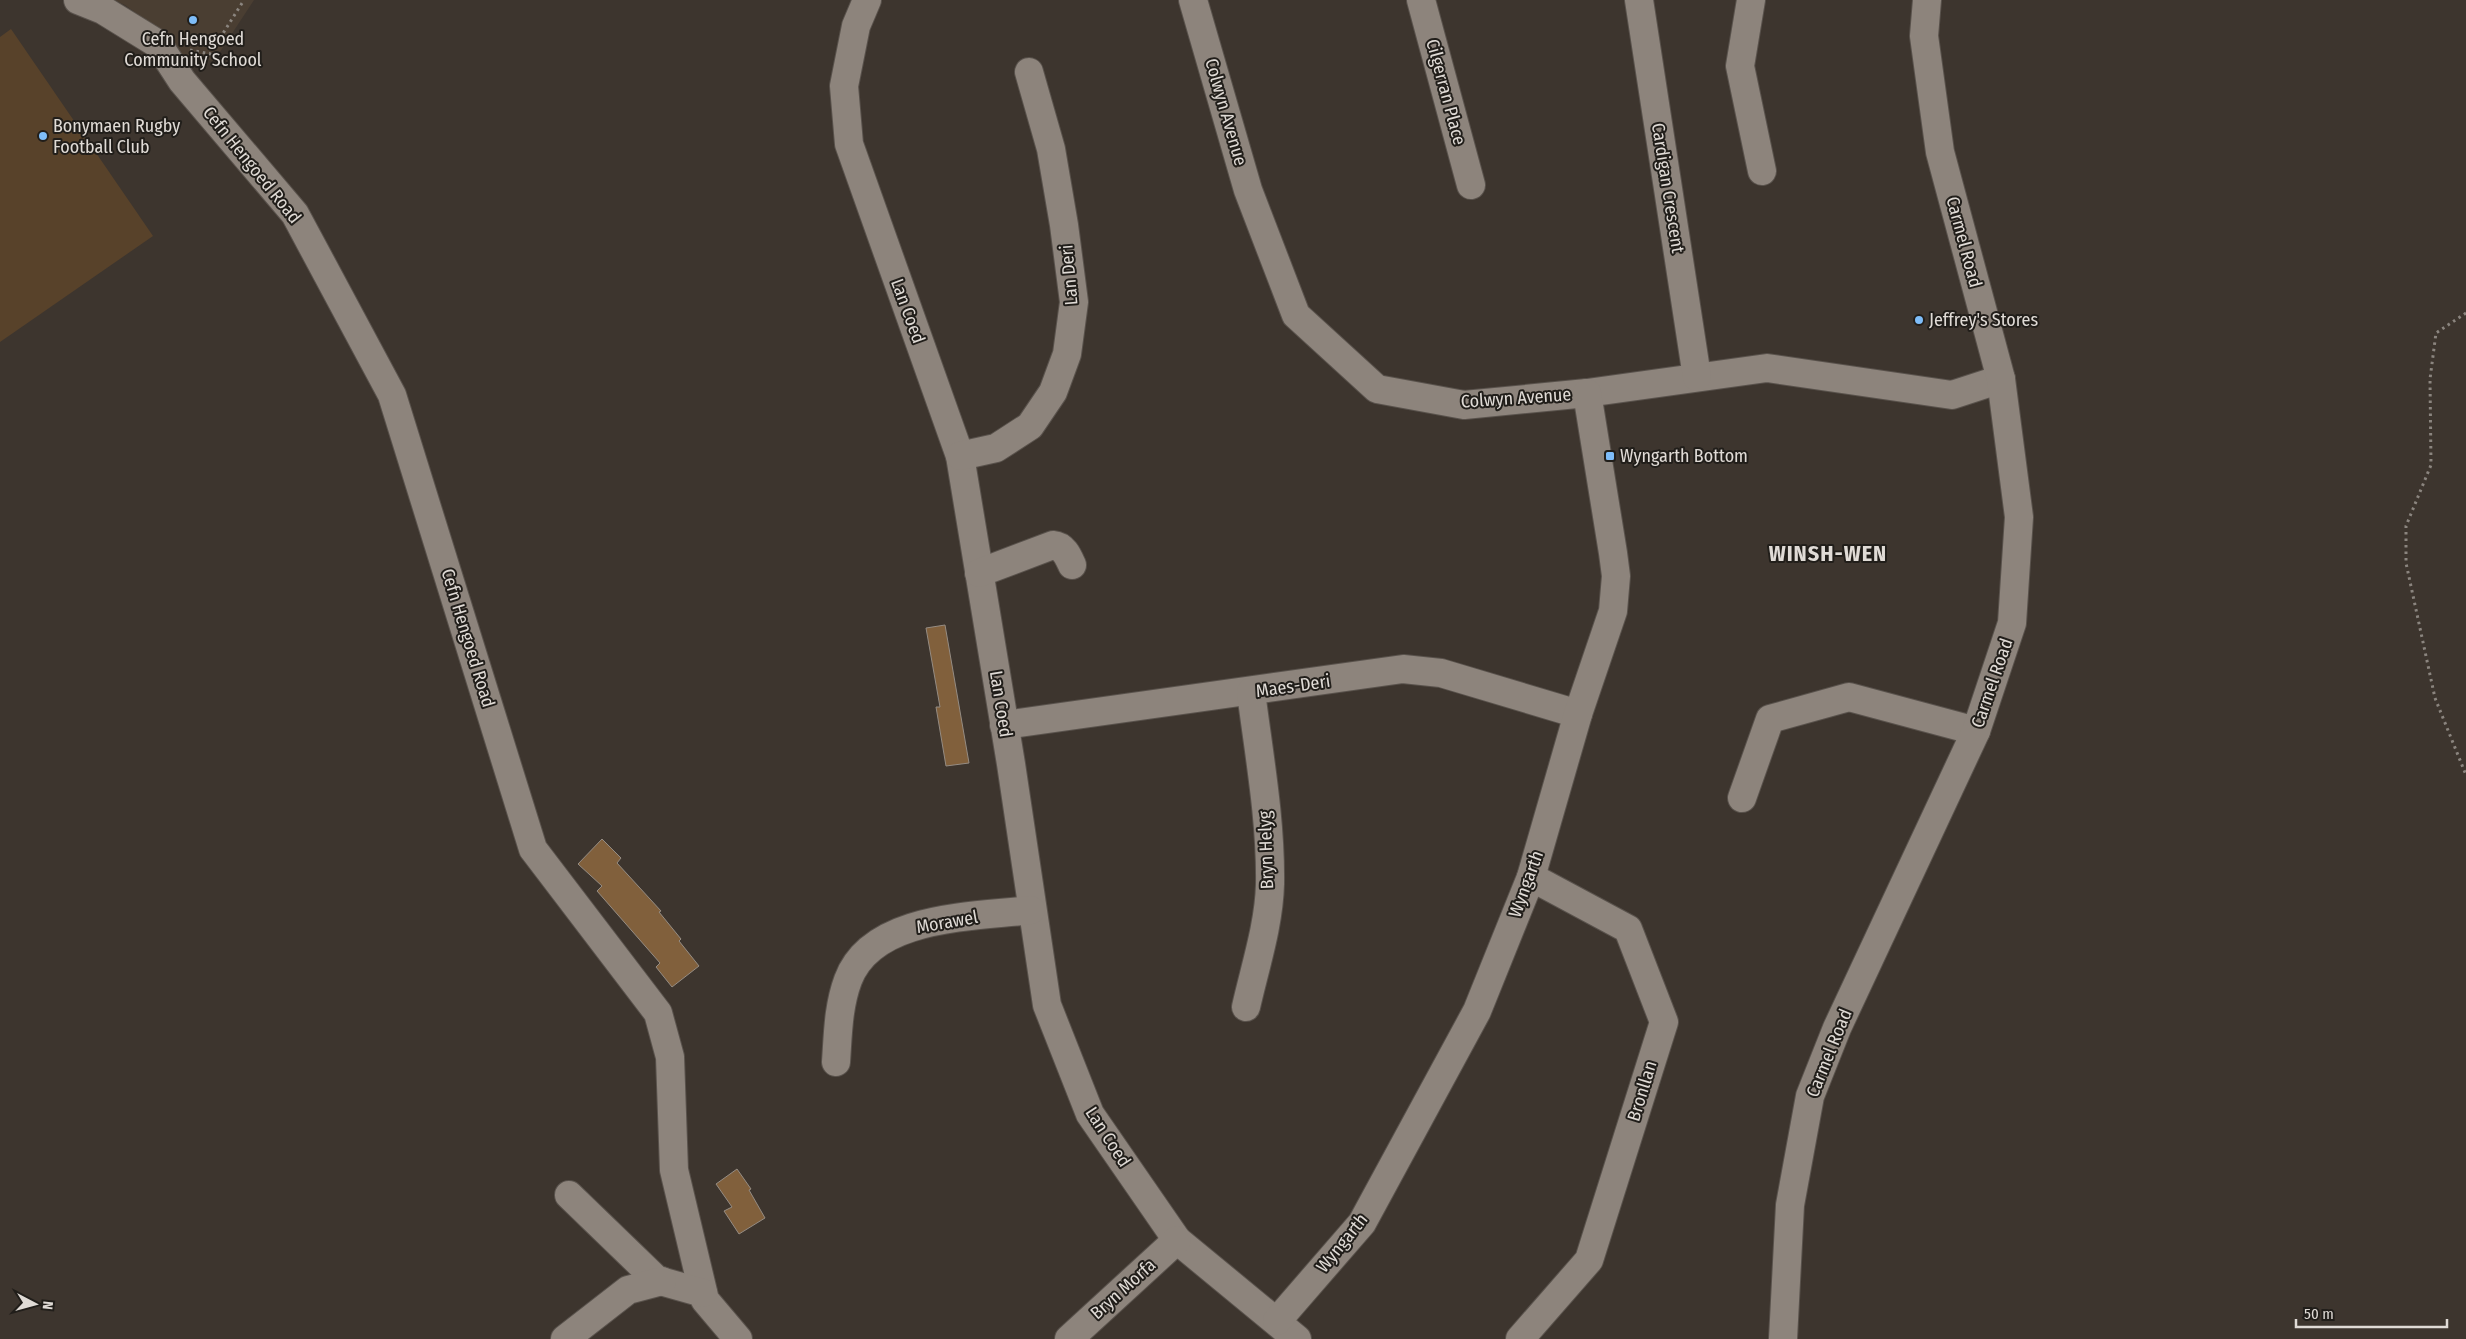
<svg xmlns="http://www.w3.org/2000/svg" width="2466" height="1339" font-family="'Fira Sans Condensed',sans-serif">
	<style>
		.built { fill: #4a3e32 }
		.green { fill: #58422a }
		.building { fill: #81603c; stroke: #958c83 }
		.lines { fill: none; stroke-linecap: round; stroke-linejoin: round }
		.minor-casing { stroke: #59524c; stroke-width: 30 }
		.path { stroke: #8b857f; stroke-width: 3; stroke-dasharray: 2.5 4; stroke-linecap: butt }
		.minor { stroke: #8d847c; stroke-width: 28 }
		.poi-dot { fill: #7ebdf9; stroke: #211e1a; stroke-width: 2 }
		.labels { text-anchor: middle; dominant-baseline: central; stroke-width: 4; stroke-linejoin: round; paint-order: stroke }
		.poi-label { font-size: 18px; fill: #e0dbd6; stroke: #211e1a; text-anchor: start }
		.street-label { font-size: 18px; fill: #e0dbd6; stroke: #211e1a }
		.district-label { font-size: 22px; font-weight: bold; letter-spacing: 1px; fill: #e0dbd6; stroke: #211e1a }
	</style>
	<rect width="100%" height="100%" fill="#3d352e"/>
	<path class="built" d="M114 0H254L214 61 183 56 166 35 125 5Z"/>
	<path class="green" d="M11 29 153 236 0 342V37Z"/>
	<g class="building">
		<path d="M945 625 969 763 946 766 936 707H940L926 628Z"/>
		<path d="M602 839 621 858 617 863 661 911 659 912 681 939 679 941 699 966 672 987 656 967 660 963 597 891 602 886 578 864Z"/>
		<path d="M737 1169 751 1189 749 1190 765 1218 739 1234 724 1211 732 1207 716 1184Z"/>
	</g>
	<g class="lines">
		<defs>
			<g id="minor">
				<path d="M78 0 103 10 158 44 182 81 295 214 392 395 533 849 658 1013 670 1057 674 1170 705 1300 738 1339"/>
				<path d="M867 0 856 26 844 86 849 144 960 456 1011 764 1047 1005 1090 1114 1177 1240 1297 1339"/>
				<path d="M1193 0 1248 190 1296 315 1377 389 1464 405 1587 393 1767 368 1952 395 2001 379"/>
				<path d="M1421 0 1471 185"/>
				<path d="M1639 0 1697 377"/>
				<path d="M1751 0 1740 66 1762 171"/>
				<path d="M960 456 996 448 1030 426 1053 392 1067 354 1074 302 1064 225 1051 149 1029 72"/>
				<path d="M979 573 1053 545C1064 546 1068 556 1072 565"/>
				<path d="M1004 725 1403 669 1441 673 1578 714"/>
				<path d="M1742 798 1770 719 1849 697 1976 731"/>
				<path d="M1246 1007C1255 967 1269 925 1270 884 1271 820 1259 755 1251 692"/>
				<path d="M836 1062C838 1034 838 1007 848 980 872 915 974 917 1031 910"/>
				<path d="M569 1195 657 1280 703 1293"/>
				<path d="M1277 1321 1362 1223 1477 1011 1531 877 1578 714 1613 611 1616 576 1613 553 1587 393"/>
				<path d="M565 1339 628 1290 662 1281"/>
				<path d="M1069 1339 1177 1240"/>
				<path d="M1520 1339 1589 1260 1664 1022 1628 929 1531 877"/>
				<path d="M1783 1339 1790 1205 1810 1096 1837 1028 1976 731 2012 623 2019 517 2001 379 1940 152 1924 36 1927 0"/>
			</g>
		</defs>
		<use href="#minor" class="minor-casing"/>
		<g class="path">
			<path d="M190 50 210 54 244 0"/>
			<path d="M2466 313 2436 333 2430 379 2431 465 2406 526V563L2435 698 2466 775"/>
		</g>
		<use href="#minor" class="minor"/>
	</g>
	<g class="poi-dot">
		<circle cx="193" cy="20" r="5"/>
		<circle cx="43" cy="136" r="5"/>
		<circle cx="1919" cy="320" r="5"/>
		<rect x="1605" y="451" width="10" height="10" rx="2.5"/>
	</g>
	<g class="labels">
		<g class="poi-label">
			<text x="193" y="39" text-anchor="middle">Cefn Hengoed<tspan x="193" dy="21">Community School</tspan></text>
			<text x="53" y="126">Bonymaen Rugby<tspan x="53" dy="21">Football Club</tspan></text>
			<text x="1929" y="320">Jeffrey's Stores</text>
			<text x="1620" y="456">Wyngarth Bottom</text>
		</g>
		<g class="street-label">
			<text transform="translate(1446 92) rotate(75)">Cilgerran Place</text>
			<text transform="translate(1226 112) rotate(74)">Colwyn Avenue</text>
			<text transform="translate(252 165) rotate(51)">Cefn Hengoed Road</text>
			<text transform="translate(1668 188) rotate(81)">Cardigan Crescent</text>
			<text transform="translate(1964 242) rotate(75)">Carmel Road</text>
			<text transform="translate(1069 275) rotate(-95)">Lan Deri</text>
			<text transform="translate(908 311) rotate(70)">Lan Coed</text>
			<text transform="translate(1516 398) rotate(-4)">Colwyn Avenue</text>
			<text transform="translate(468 638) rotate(73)">Cefn Hengoed Road</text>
			<text transform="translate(1992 683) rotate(-71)">Carmel Road</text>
			<text transform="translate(1293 686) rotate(-8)">Maes-Deri</text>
			<text transform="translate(1001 704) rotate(81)">Lan Coed</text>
			<text transform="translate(1266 850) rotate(-92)">Bryn Helyg</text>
			<text transform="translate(1526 884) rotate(-70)">Wyngarth</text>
			<text transform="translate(947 922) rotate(-10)">Morawel</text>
			<text transform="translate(1829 1053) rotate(-68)">Carmel Road</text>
			<text transform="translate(1642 1091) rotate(-73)">Bronllan</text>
			<text transform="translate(1108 1137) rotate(57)">Lan Coed</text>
			<text transform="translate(1342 1243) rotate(-51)">Wyngarth</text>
			<text transform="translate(1123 1289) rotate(-42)">Bryn Morfa</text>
		</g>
		<g class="district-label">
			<text x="1828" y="553">WINSH-WEN</text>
		</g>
	</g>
	<g transform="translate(35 1304) rotate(96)" stroke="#211e1a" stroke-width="4" paint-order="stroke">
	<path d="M0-4L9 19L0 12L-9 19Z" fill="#e0dbd6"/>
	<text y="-8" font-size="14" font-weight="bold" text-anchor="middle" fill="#e0dbd6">N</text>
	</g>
	<path d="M2296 1319v8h151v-8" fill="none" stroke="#e0dbd6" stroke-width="2.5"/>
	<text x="2304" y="1319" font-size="15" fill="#e0dbd6" stroke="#211e1a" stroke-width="4" paint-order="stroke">50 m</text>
</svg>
